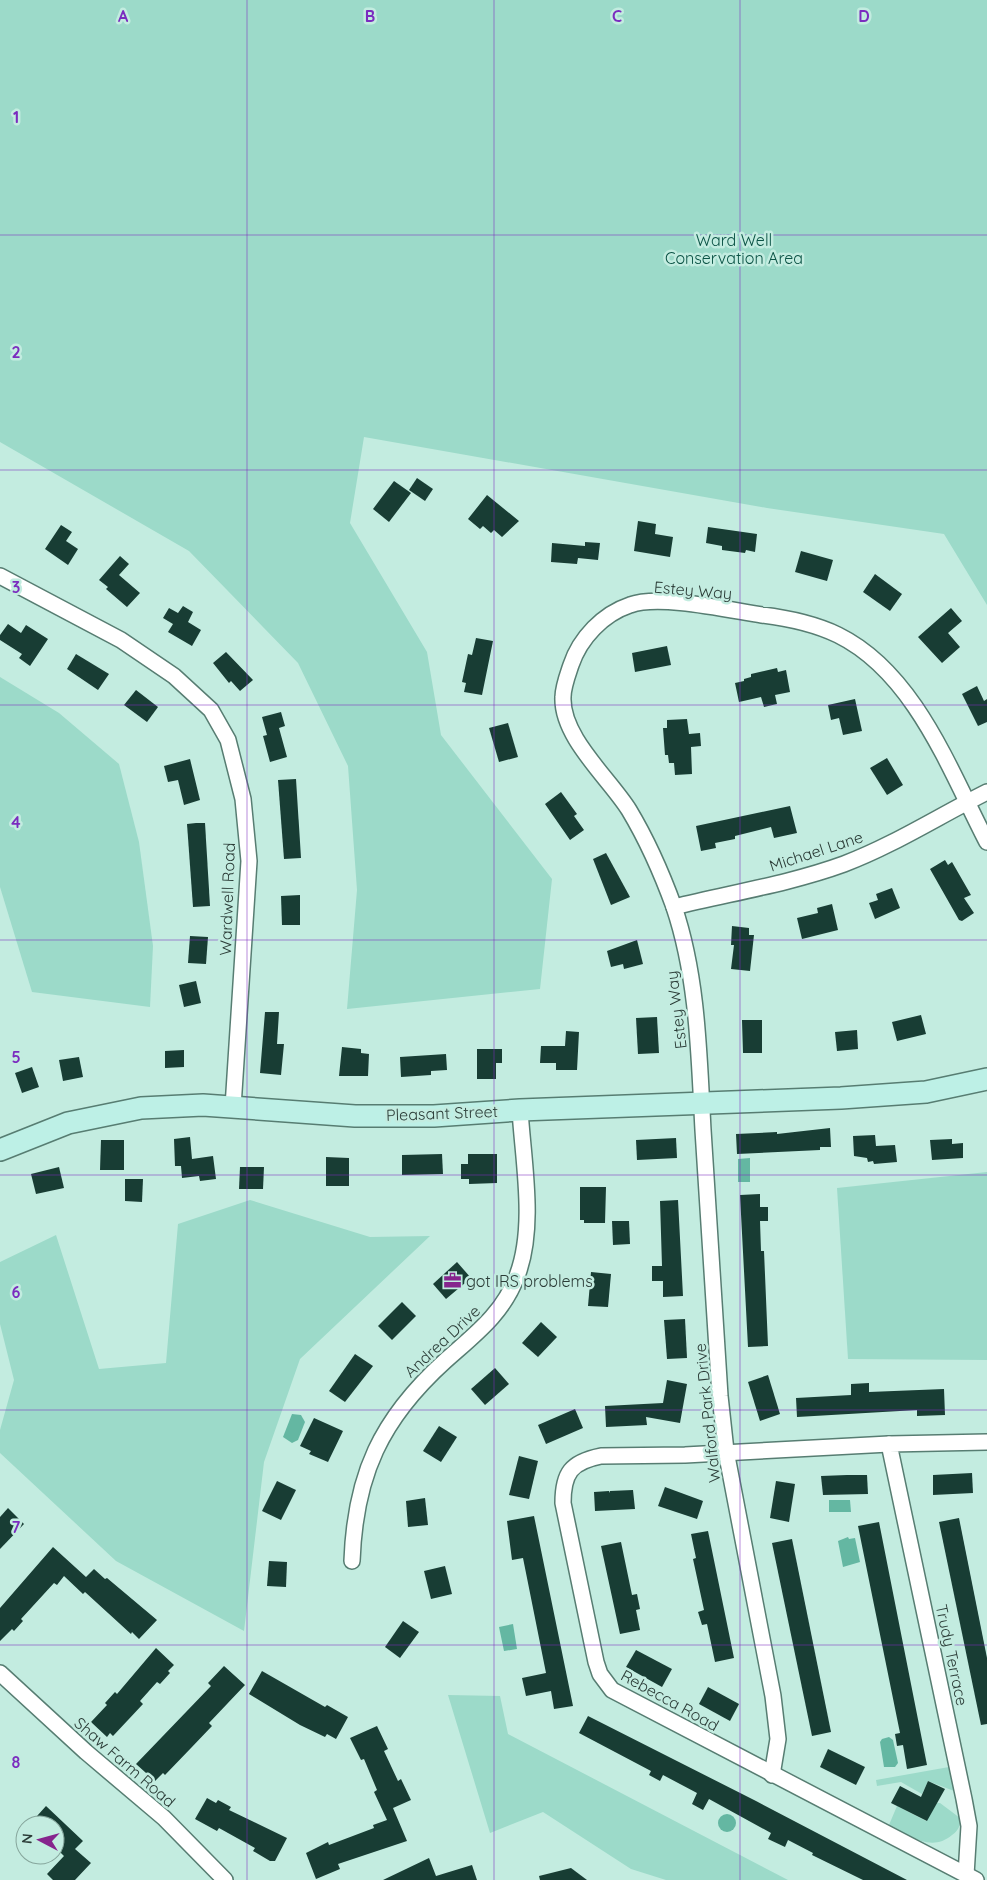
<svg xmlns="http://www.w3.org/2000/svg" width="987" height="1880" font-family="Quicksand,sans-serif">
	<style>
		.green { fill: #9cdac9 }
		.water { fill: #64b7a2 }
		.building { fill: #183d34 }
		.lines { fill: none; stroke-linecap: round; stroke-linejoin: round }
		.street-casing { stroke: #577d72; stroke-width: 18 }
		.secondary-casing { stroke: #577d72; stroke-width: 24 }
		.street { stroke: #fff; stroke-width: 15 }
		.secondary { stroke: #bdf0e6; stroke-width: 21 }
		.grid { fill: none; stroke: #7b2cbf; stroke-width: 1; stroke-opacity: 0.55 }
		.labels { text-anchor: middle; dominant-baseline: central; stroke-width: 5; stroke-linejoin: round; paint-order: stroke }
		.park-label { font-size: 16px; fill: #0b5345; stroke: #c3ece0 }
		.street-label { font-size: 16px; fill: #2b3c37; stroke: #c3ece0 }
		.poi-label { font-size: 16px; fill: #2b3c37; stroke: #c3ece0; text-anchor: start }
		.grid-label { font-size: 16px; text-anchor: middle; font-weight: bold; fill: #7b2cbf; stroke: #c3ece0; stroke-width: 5; stroke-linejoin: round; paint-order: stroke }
	</style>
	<rect width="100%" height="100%" fill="#c3ece0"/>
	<g class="green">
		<path d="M0 0H987V605L944 534 767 508 364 437 350 523 427 652 441 735 552 879 540 989 347 1009 357 890 348 766 298 663 189 551 0 442Z"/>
		<path d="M0 677 59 713 119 764 139 842 153 946 150 1007 32 992 0 887Z"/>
		<path d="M987 1172V1360L848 1359 837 1188Z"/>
		<path d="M250 1200 370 1237 430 1236 300 1359 264 1462 244 1631 116 1561 0 1453V1430L14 1380 0 1324V1262L56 1235 99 1369 166 1363 178 1224Z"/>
		<path d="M448 1695 500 1696 508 1734 788 1880H666L631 1869 543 1812 490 1833Z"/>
		<path d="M949 1767 954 1791 928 1781 922 1794 901 1782 877 1786 876 1780Z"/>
		<path d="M937 1803H940L960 1818C961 1825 958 1831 952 1835 931 1853 909 1835 889 1825L897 1806 926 1821Z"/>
	</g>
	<g class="water">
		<path d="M750 1158V1182H738V1159Z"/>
		<path d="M292 1414 301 1415 305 1422 298 1440 292 1443 283 1437Z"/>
		<path d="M829 1500H850L851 1512H829Z"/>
		<path d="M848 1537 849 1539 855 1538 860 1562 843 1567 838 1541Z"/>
		<path d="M513 1624 517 1649 504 1651 499 1627Z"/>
		<path d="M889 1737 893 1740 898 1763 895 1767H884L880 1742 882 1739Z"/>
		<circle cx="727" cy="1823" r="9"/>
	</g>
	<g class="building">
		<path d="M417 478 433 489 425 501 409 490Z"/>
		<path d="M394 481 411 493 389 522 373 509Z"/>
		<path d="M487 495 519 521 502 537 494 530 491 533 483 526 480 529 468 519Z"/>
		<path d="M638 521 656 524 655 534 673 537 670 557 634 551Z"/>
		<path d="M61 525 72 532 66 541 78 549 68 565 45 549Z"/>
		<path d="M708 527 757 534 755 552 746 550 745 553 722 550V546L706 543Z"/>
		<path d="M585 542 600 543 598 560 578 558 577 564 551 562 552 543 585 546Z"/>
		<path d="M801 551 833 560 827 581 795 572Z"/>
		<path d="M120 556 129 564 119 575 140 593 127 607 106 589 108 587 99 580Z"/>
		<path d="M875 574 902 594 890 611 863 592Z"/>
		<path d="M183 606 193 612 188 622 201 630 192 646 168 632 173 624 163 618 169 608 178 613Z"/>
		<path d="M951 608 962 621 948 633 960 647 942 663 918 637Z"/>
		<path d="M8 624 21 633 26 625 48 639 30 666 19 658 22 654 0 640V635Z"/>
		<path d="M476 638 493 641 482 695 464 692 466 683 462 682 468 654 472 655Z"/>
		<path d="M667 646 671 665 635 672 632 653Z"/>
		<path d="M226 652 253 680 240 691 231 681 229 683 213 663Z"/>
		<path d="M76 654 109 674 98 690 67 669Z"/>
		<path d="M777 668 778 672 786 670 790 692 775 695 777 704 764 707 761 697 739 702 735 683 744 681V679L751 677V674Z"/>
		<path d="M977 686 984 701 987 699V722L978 726 962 694Z"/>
		<path d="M136 690 158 707 147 722 124 705Z"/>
		<path d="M855 699 862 731 843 735 839 718 831 720 828 705Z"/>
		<path d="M281 712 285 726 279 728 287 757 270 762 263 736 267 735 262 717Z"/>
		<path d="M687 719 689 734 700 733 701 746 691 747 692 774 675 775 674 763H669L668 755H665L663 728H667V720Z"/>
		<path d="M508 723 518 757 499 762 489 728Z"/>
		<path d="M887 758 903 785 887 795 870 768Z"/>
		<path d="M190 759 200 800 184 805 178 780 168 782 164 766Z"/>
		<path d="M296 779 301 858 284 859 278 780Z"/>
		<path d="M561 792 577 814 574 816 584 830 570 840 545 804Z"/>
		<path d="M790 806 797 833 774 838 771 827 735 836V839L715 843 716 848 701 851 696 826Z"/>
		<path d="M196 823H205L210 906 193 907 187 824Z"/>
		<path d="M606 853 630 897 611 905 593 859Z"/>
		<path d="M945 860 948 865 952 862 971 895 964 898 974 913 962 921 959 920 930 869Z"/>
		<path d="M892 888 900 908 875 919 869 903 878 900 876 894Z"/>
		<path d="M300 895V925H282L281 896Z"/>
		<path d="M832 904 838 930 802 939 797 918 818 913 817 908Z"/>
		<path d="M732 926 749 928V935H754L750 971 731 969 734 945H731Z"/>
		<path d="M190 936 208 937 206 964 188 963Z"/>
		<path d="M637 940 643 964 624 969 623 964 611 967 607 951Z"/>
		<path d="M196 981 201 1003 184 1007 179 985Z"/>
		<path d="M265 1012H279L277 1044H284L281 1075 260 1073Z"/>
		<path d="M921 1015 926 1034 897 1041 892 1022Z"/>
		<path d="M657 1017 659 1053 638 1054 636 1018Z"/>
		<path d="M742 1020H762V1053H743Z"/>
		<path d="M857 1030 858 1049 837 1051 835 1032Z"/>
		<path d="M566 1031 579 1032 577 1070H556V1063H540L541 1046H565Z"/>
		<path d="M342 1047 361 1049V1053L369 1054 368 1076H339Z"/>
		<path d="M477 1049H502V1063H496V1079H477Z"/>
		<path d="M184 1050V1067L165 1068V1051Z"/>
		<path d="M446 1054 447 1070 431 1071V1075L401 1077 400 1057Z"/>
		<path d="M79 1057 83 1077 63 1081 59 1060Z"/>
		<path d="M32 1067 39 1087 22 1093 15 1073Z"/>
		<path d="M830 1128 831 1147H820V1150L737 1154 736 1134 777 1132V1134Z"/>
		<path d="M875 1135 876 1146 895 1145 897 1162 874 1164 873 1161 868 1162 867 1158 854 1156 853 1136Z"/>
		<path d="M190 1137 192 1159 213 1156 216 1179 200 1181 199 1176 182 1178 181 1166H175L174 1139Z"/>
		<path d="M676 1138 677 1158 637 1160 636 1140Z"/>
		<path d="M952 1139V1144L963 1143V1158L932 1160 930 1140Z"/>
		<path d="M101 1140H124V1170H100Z"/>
		<path d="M442 1154 443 1174 402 1175V1155Z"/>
		<path d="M468 1154H497V1183L469 1184V1179H461V1164H468Z"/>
		<path d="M326 1157 349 1158V1186H326Z"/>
		<path d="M59 1167 64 1188 36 1194 31 1174Z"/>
		<path d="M240 1167H264L263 1189H239Z"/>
		<path d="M125 1179H143L142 1202 125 1201Z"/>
		<path d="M580 1187H606L605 1223H584V1220H580Z"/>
		<path d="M760 1194V1207H768V1221H760L761 1251H764L768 1346 748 1347 740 1195Z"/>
		<path d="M678 1200 683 1296 663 1297V1281H652V1266H662L660 1201Z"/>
		<path d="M612 1221H629L630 1244 613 1245Z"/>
		<path d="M457 1262 471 1278 446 1299 433 1284Z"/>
		<path d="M591 1272 611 1274 608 1307 588 1306Z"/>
		<path d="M402 1302 416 1316 392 1340 378 1326Z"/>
		<path d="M685 1319 687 1358 667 1359 664 1320Z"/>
		<path d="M541 1322 557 1337 538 1357 522 1343Z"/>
		<path d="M355 1354 373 1366 345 1402 329 1391Z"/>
		<path d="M495 1368 509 1384 485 1405 471 1389Z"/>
		<path d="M768 1375 780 1414 760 1421 748 1382Z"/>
		<path d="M667 1380 687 1384 680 1423 646 1417 647 1425 606 1427 605 1406 663 1403Z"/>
		<path d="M869 1383V1392L944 1389 945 1415 917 1416V1410L797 1417 796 1398 851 1395V1384Z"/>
		<path d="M575 1409 583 1428 546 1444 538 1425Z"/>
		<path d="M314 1418 343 1431 328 1462 309 1454 311 1451 300 1446Z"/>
		<path d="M439 1426 457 1437 441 1462 423 1451Z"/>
		<path d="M519 1456 538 1461 529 1499 509 1495Z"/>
		<path d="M972 1473 973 1493 933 1495V1475Z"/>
		<path d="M847 1475H867L868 1494 823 1495 821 1476Z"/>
		<path d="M277 1481 296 1490 281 1520 262 1511Z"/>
		<path d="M776 1481 795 1484 789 1522 770 1518Z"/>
		<path d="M665 1487 703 1501 697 1519 658 1506Z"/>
		<path d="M633 1490 635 1509 595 1511 594 1492 609 1491 610 1493V1491Z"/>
		<path d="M425 1498 428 1525 408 1527 406 1501Z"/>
		<path d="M8 1508 24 1524 0 1549V1517Z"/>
		<path d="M534 1516 573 1706 554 1709 551 1691 526 1696 522 1678 546 1673 523 1558 512 1560 507 1521Z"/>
		<path d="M959 1518 987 1658V1724L981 1725 939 1522Z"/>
		<path d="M879 1522 927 1765 907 1769 903 1745 897 1746 895 1734 900 1733 858 1526Z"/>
		<path d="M708 1531 734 1658 715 1662 707 1624 702 1625 698 1612 704 1610 693 1559 696 1558 691 1534Z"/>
		<path d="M792 1539 831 1732 812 1736 772 1543Z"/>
		<path d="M621 1542 632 1595 637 1594 640 1609 636 1610 640 1630 620 1634 601 1546Z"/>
		<path d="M53 1547 86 1577 94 1569 105 1579 107 1578 157 1620 139 1639 132 1632 131 1634 85 1592 83 1594 64 1576 57 1585 54 1583 21 1619 23 1621 14 1631 12 1629 0 1641V1608Z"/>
		<path d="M269 1561 287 1562 286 1587 267 1586Z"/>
		<path d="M445 1566 452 1594 431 1599 424 1571Z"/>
		<path d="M403 1621 419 1632 400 1658 385 1647Z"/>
		<path d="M156 1648 174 1665 168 1671 170 1673 160 1684 157 1682 140 1701 143 1704 113 1736 110 1733 107 1737 91 1722 107 1705 105 1703 115 1692 117 1694Z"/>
		<path d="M636 1650 672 1669 662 1687 626 1667Z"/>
		<path d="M224 1666 245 1685 209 1723 212 1726 191 1748 165 1775 163 1773 155 1781 136 1764 211 1686 208 1683Z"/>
		<path d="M262 1671 325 1707 327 1705 348 1717 336 1739 327 1734 325 1737 300 1725 249 1694Z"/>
		<path d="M708 1687 739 1704 730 1721 699 1704Z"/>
		<path d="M588 1716 756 1801 907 1880H863L812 1855 813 1853 788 1840 785 1847 768 1839 771 1833 709 1799 703 1810 692 1804 697 1793 663 1775 660 1781 649 1775 651 1771 579 1733Z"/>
		<path d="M377 1726 388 1749 384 1751 398 1781 401 1779 411 1800 393 1808 407 1841 338 1864 340 1869 316 1879 306 1853 328 1842 329 1845 374 1828 373 1825 387 1820 374 1792 377 1790 364 1759 361 1760 350 1738Z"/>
		<path d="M828 1749 865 1767 856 1785 820 1767Z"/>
		<path d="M928 1781 945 1789 927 1821 891 1803 900 1786 921 1797Z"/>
		<path d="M207 1798 216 1803 218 1800 231 1807 229 1810 287 1838 275 1861H270L253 1851 255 1848 219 1828 217 1831 195 1819Z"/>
		<path d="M46 1806 83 1841 75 1849 91 1863 75 1880H53L47 1874 64 1856 55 1847V1825H29Z"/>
		<path d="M429 1858 436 1876 472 1865 477 1880H383Z"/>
		<path d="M571 1868 587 1880H540L539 1876Z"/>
	</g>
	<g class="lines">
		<defs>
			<g id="street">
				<path d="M0 576 121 640 174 676 211 710 228 740 243 799 249 861 233 1107"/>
				<path d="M674 907C730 893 789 884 844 864 894 845 939 816 987 792"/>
				<path d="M889 1444 685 1455 601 1456C571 1462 563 1473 563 1503L596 1662 600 1674 612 1690 976 1880"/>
				<path d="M352 1561C355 1475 381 1419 445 1361 474 1335 503 1314 517 1276 536 1227 523 1161 520 1110"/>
				<path d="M0 1673 86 1752 164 1818 225 1880"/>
				<path d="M772 1775 778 1739 773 1696 726 1451 720 1396C714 1307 709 1219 703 1130 699 1056 698 978 674 907 662 874 647 840 629 810 609 778 561 737 563 697 563 687 568 674 571 665 580 638 603 614 630 605 659 594 729 610 762 615 787 618 815 624 838 635 915 673 950 771 987 842"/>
				<path d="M966 1875 969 1826 964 1799 889 1444 987 1442"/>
			</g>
			<path id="secondary" d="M0 1150 68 1123 141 1108 203 1105 355 1116H434L520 1110 841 1098 926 1092 987 1079"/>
		</defs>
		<use href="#street" class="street-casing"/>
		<use href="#secondary" class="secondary-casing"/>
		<use href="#street" class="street"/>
		<use href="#secondary" class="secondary"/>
	</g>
	<path class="grid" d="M247 0V1880M494 0V1880M740 0V1880M0 235H987M0 470H987M0 705H987M0 940H987M0 1175H987M0 1410H987M0 1645H987"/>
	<defs>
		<symbol id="office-bare" viewBox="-9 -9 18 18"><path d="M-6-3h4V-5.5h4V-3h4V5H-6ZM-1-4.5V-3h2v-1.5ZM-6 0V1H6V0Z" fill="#86248d" stroke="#c3ece0" stroke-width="2.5" paint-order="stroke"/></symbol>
	</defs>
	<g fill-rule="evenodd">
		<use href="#office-bare" x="440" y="1268" width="25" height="25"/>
	</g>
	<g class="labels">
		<g class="park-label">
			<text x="734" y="240">Ward Well<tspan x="734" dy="18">Conservation Area</tspan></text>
		</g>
		<g class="street-label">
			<text transform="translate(693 590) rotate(5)">Estey Way</text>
			<text transform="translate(816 851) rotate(-18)">Michael Lane</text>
			<text transform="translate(227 899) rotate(-88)">Wardwell Road</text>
			<text transform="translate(676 1010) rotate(-97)">Estey Way</text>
			<text transform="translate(442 1113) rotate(-2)">Pleasant Street</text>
			<text transform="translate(442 1341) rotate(-43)">Andrea Drive</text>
			<text transform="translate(707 1413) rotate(-96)">Walford Park Drive</text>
			<text transform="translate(952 1655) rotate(78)">Trudy Terrace</text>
			<text transform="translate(670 1700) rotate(29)">Rebecca Road</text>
			<text transform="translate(125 1762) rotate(41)">Shaw Farm Road</text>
		</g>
		<g class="poi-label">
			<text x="466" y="1281">got IRS problems</text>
		</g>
	</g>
	<g class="grid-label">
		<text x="123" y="22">A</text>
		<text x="370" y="22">B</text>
		<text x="617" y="22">C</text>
		<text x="864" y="22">D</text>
		<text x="16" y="123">1</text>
		<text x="16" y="358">2</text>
		<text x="16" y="593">3</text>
		<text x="16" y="828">4</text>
		<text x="16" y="1063">5</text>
		<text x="16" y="1298">6</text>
		<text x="16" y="1533">7</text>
		<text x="16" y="1768">8</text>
	</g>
	<g transform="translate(40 1840) rotate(276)"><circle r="24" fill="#c3ece0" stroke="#86a69c"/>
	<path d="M0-4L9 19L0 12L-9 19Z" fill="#86248d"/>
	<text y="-8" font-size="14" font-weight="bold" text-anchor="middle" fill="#2b3c37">N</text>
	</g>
</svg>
